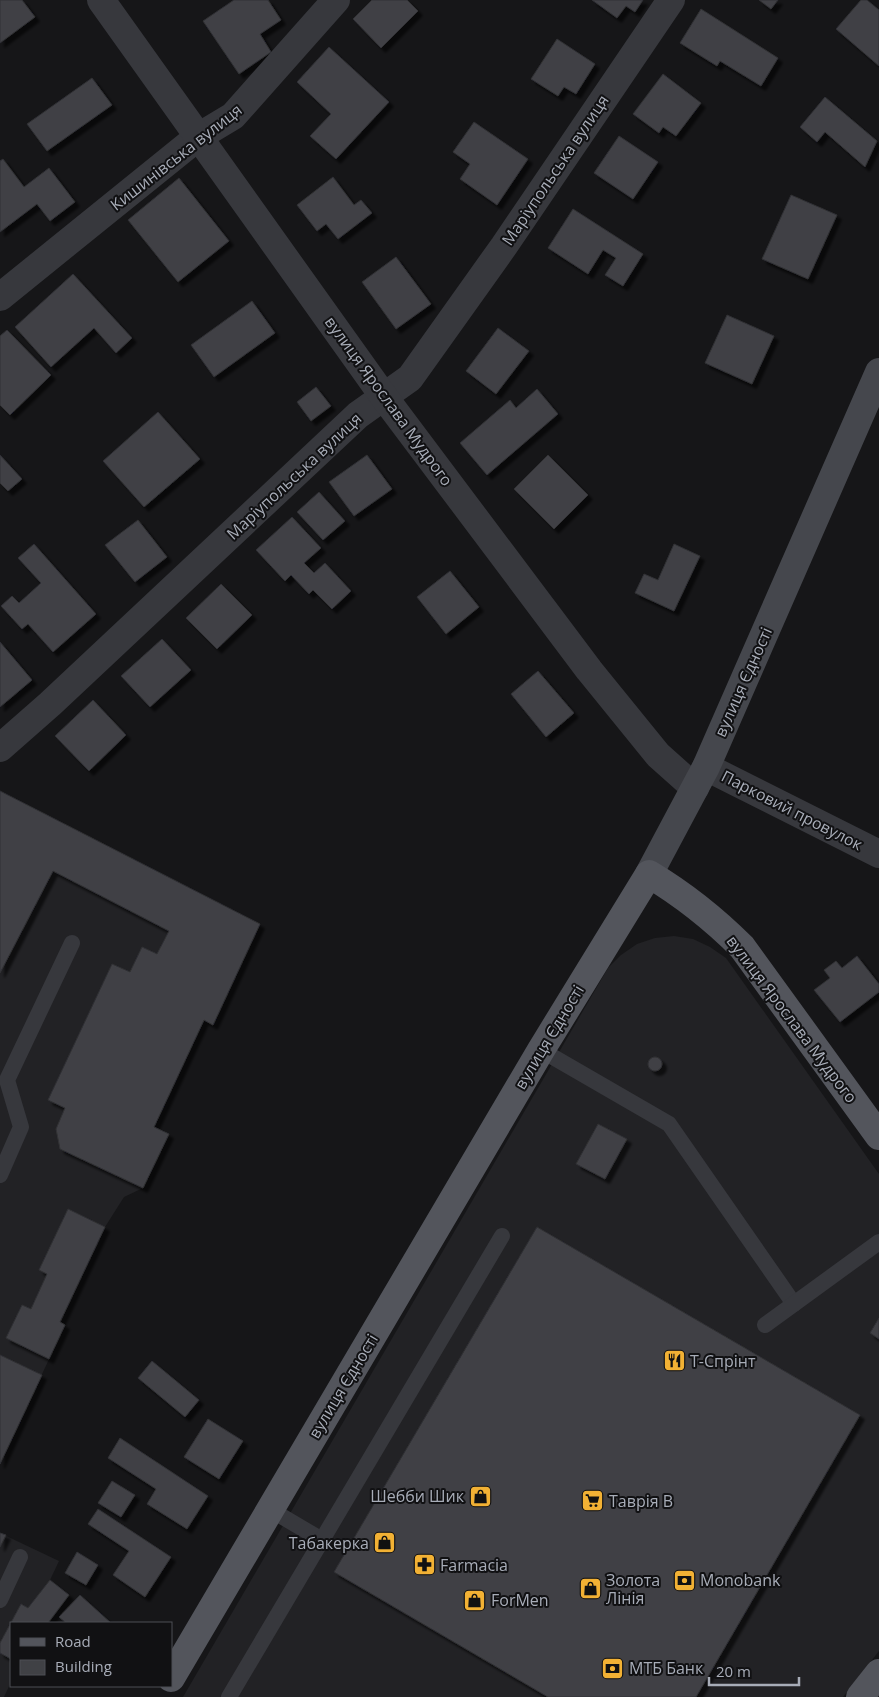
<svg xmlns="http://www.w3.org/2000/svg" width="879" height="1697" font-family="'Open Sans',sans-serif">
	<style>
		.built { fill: #222225 }
		.building { fill: #404145; stroke: #303034; filter: url(#shadow) }
		.lines { fill: none; stroke-linecap: round; stroke-linejoin: round }
		.service { stroke: #37383d; stroke-width: 16 }
		.minor { stroke: #37383d; stroke-width: 28 }
		.tertiary { stroke: #37383d; stroke-width: 28 }
		.secondary { stroke: #45474d; stroke-width: 28 }
		.primary { stroke: #53555c; stroke-width: 28 }
		.labels { text-anchor: middle; dominant-baseline: central; stroke-width: 4; stroke-linejoin: round; paint-order: stroke }
		.street-label { font-size: 16px; fill: #a8adb8; stroke: #111113 }
		.poi-label { font-size: 16px; fill: #a8adb8; stroke: #111113; text-anchor: start }
	</style>
	<defs>
		<filter id="shadow"><feDropShadow dx="4.5" dy="4.5" stdDeviation="1" flood-color="#0009"/></filter>
	</defs>
	<rect width="100%" height="100%" fill="#161618"/>
	<g class="built">
		<path d="M0 791 260 924 213 1025 204 1021 154 1127 169 1134 143 1188 124 1197 105 1227 60 1322 65 1325 0 1464Z"/>
		<path d="M674 936 693 939 710 947 726 958 879 1174V1651L843 1697H183L608 968 621 955 637 944 655 938Z"/>
		<path d="M0 1533 59 1561 50 1580 69 1595 48 1623H11V1682L4 1697H0Z"/>
	</g>
	<g class="building">
		<path d="M0 0H22L35 17 0 43Z"/>
		<path d="M234 0H268L281 20 260 34 271 52 239 74 203 21Z"/>
		<path d="M372 0H407L418 11 381 48 353 19Z"/>
		<path d="M592 0H643L635 12 626 6 617 18Z"/>
		<path d="M759 0H778L771 9Z"/>
		<path d="M861 0H867L879 10V66L836 29Z"/>
		<path d="M701 9 778 58 761 86 720 61 717 66 680 43Z"/>
		<path d="M557 39 595 64 576 94 564 87 558 96 531 79Z"/>
		<path d="M329 47 389 102 336 159 310 136 331 114 297 82Z"/>
		<path d="M663 74 701 103 676 136 663 127 659 133 633 114Z"/>
		<path d="M92 78 112 105 47 151 27 124Z"/>
		<path d="M825 97 877 141 865 167 825 132 817 142 800 127Z"/>
		<path d="M474 122 528 159 497 205 460 179 470 164 453 152Z"/>
		<path d="M619 136 658 162 633 199 594 173Z"/>
		<path d="M3 159 24 187 49 168 75 202 50 221 37 204 0 232V161Z"/>
		<path d="M333 177 354 205 361 200 372 213 338 239 326 224 317 231 297 205Z"/>
		<path d="M179 178 229 241 178 282 128 220Z"/>
		<path d="M791 195 837 215 808 279 762 259Z"/>
		<path d="M573 209 643 254 623 286 605 275 616 258 603 250 588 274 548 248Z"/>
		<path d="M396 257 431 304 396 329 362 282Z"/>
		<path d="M73 274 132 338 116 353 94 328 51 367 15 327Z"/>
		<path d="M252 301 275 333 214 377 191 345Z"/>
		<path d="M727 315 774 336 752 384 705 363Z"/>
		<path d="M498 328 529 351 496 394 466 371Z"/>
		<path d="M7 330 51 375 10 415 0 405V336Z"/>
		<path d="M316 387 331 406 311 421 297 402Z"/>
		<path d="M537 389 558 414 487 475 460 443 510 400 516 408Z"/>
		<path d="M158 412 200 459 144 507 103 461Z"/>
		<path d="M0 455 22 479 8 491 0 483Z"/>
		<path d="M367 455 392 489 354 516 329 482Z"/>
		<path d="M548 455 588 495 554 529 514 489Z"/>
		<path d="M319 492 345 521 323 540 297 512Z"/>
		<path d="M292 517 321 548 304 563 314 573 325 563 351 591 332 609 313 590 309 594 291 575 285 581 256 550Z"/>
		<path d="M138 520 167 557 135 582 105 545Z"/>
		<path d="M34 544 96 614 53 652 28 624 22 629 1 606 12 596 19 603 41 583 18 558Z"/>
		<path d="M674 544 700 556 674 611 635 593 644 574 658 580Z"/>
		<path d="M450 571 479 607 446 634 417 597Z"/>
		<path d="M221 584 252 615 217 649 186 618Z"/>
		<path d="M162 639 191 670 150 707 121 676Z"/>
		<path d="M0 642 32 680 0 707Z"/>
		<path d="M538 671 574 713 546 737 511 694Z"/>
		<path d="M93 700 126 735 89 771 55 736Z"/>
		<path d="M0 791 260 924 213 1025 204 1020 154 1127 169 1134 143 1188 60 1149 56 1129 65 1108 48 1100 112 964 130 972 142 947 157 954 169 931 53 871 0 973Z"/>
		<path d="M857 956 879 984V992L840 1022 814 990 830 978 824 970 836 961 842 968Z"/>
		<circle cx="655" cy="1064" r="7"/>
		<path d="M598 1124 627 1139 605 1179 576 1164Z"/>
		<path d="M68 1209 105 1227 60 1322 65 1325 49 1359 6 1338 22 1305 31 1309 47 1274 39 1270Z"/>
		<path d="M537 1227 860 1415 696 1697H548L334 1572Z"/>
		<path d="M879 1318V1339L870 1333Z"/>
		<path d="M0 1355 42 1375 0 1464Z"/>
		<path d="M152 1361 199 1400 185 1417 138 1378Z"/>
		<path d="M208 1419 243 1441 219 1479 184 1457Z"/>
		<path d="M120 1438 208 1496 187 1529 147 1504 156 1489 108 1458Z"/>
		<path d="M112 1481 135 1495 121 1517 98 1503Z"/>
		<path d="M98 1509 171 1557 145 1597 113 1575 129 1551 88 1524Z"/>
		<path d="M0 1533 6 1535 0 1547Z"/>
		<path d="M77 1552 98 1565 86 1585 65 1573Z"/>
		<path d="M50 1580 69 1595 48 1623H11V1659L0 1653V1643L21 1604 28 1608Z"/>
		<path d="M80 1595 111 1623H66L59 1617Z"/>
	</g>
	<g class="lines">
		<g class="service">
			<path d="M541 1050 669 1124 794 1304"/>
			<path d="M0 1175 21 1127 7 1080 72 943"/>
			<path d="M765 1325 879 1242"/>
			<path d="M271 1510 322 1540"/>
			<path d="M0 1600 20 1557"/>
			<path d="M229 1697 502 1236"/>
		</g>
		<g class="minor">
			<path d="M0 297 198 137 233 116 336 0"/>
			<path d="M0 748 50 704 358 415 410 378 504 246 671 0"/>
			<path d="M706 767 879 854"/>
		</g>
		<path class="tertiary" d="M101 0 384 397 589 670 658 755 695 788"/>
		<path class="secondary" d="M649 874 706 767 879 372"/>
		<g class="primary">
			<path d="M171 1678 541 1050 649 874C684 895 713 918 742 947L879 1136"/>
			<path d="M860 1697 879 1673"/>
		</g>
	</g>
	<defs>
		<symbol id="restaurant-square" viewBox="-11 -11 22 22"><rect x="-9" y="-9" width="18" height="18" rx="4" fill="#f2b134" stroke="#111113"/><path d="M-5-6h1v4h1v-4h1v4h1v-4h1v5L-1.5 .5V6h-2V.5L-5-1ZM5-6V6H3V1.5H1.5Q1.5-4 5-6Z" fill="#111"/></symbol>
		<symbol id="shop-square" viewBox="-11 -11 22 22"><rect x="-9" y="-9" width="18" height="18" rx="4" fill="#f2b134" stroke="#111113"/><path d="M-5-2.5h2.3a2.7 3.5 0 0 1 5.4 0H5L5.5 6h-11ZM-1.5-2.5h3a1.5 2.3 0 0 0-3 0Z" fill="#111"/></symbol>
		<symbol id="supermarket-square" viewBox="-11 -11 22 22"><rect x="-9" y="-9" width="18" height="18" rx="4" fill="#f2b134" stroke="#111113"/><path d="M-6-5.5h2.5l.6 2H6L4.5 2H-2.5L-4.4-4H-6ZM-1.5 3.2a1.3 1.3 0 1 0 .1 0ZM3 3.2a1.3 1.3 0 1 0 .1 0Z" fill="#111"/></symbol>
		<symbol id="pharmacy-square" viewBox="-11 -11 22 22"><rect x="-9" y="-9" width="18" height="18" rx="4" fill="#f2b134" stroke="#111113"/><path d="M-2-6h4v4h4v4h-4v4h-4v-4h-4v-4h4Z" fill="#111"/></symbol>
		<symbol id="bank-square" viewBox="-11 -11 22 22"><rect x="-9" y="-9" width="18" height="18" rx="4" fill="#f2b134" stroke="#111113"/><path d="M-6-4H6V4H-6ZM0-2.3a2.3 2.3 0 1 0 0 4.6a2.3 2.3 0 1 0 0-4.6Z" fill="#111"/></symbol>
	</defs>
	<g fill-rule="evenodd">
		<use href="#restaurant-square" x="662" y="1348" width="25" height="25"/>
		<use href="#shop-square" x="468" y="1484" width="25" height="25"/>
		<use href="#supermarket-square" x="580" y="1488" width="25" height="25"/>
		<use href="#shop-square" x="372" y="1530" width="25" height="25"/>
		<use href="#pharmacy-square" x="412" y="1552" width="25" height="25"/>
		<use href="#bank-square" x="672" y="1568" width="25" height="25"/>
		<use href="#shop-square" x="578" y="1576" width="25" height="25"/>
		<use href="#shop-square" x="462" y="1588" width="25" height="25"/>
		<use href="#bank-square" x="600" y="1656" width="25" height="25"/>
	</g>
	<g class="labels">
		<g class="street-label">
			<text transform="translate(176 157) rotate(-38)">Кишинівська вулиця</text>
			<text transform="translate(555 170) rotate(-56)">Маріупольська вулиця</text>
			<text transform="translate(389 401) rotate(54)">вулиця Ярослава Мудрого</text>
			<text transform="translate(294 476) rotate(-43)">Маріупольська вулиця</text>
			<text transform="translate(743 682) rotate(-66)">вулиця Єдності</text>
			<text transform="translate(792 810) rotate(27)">Парковий провулок</text>
			<text transform="translate(792 1019) rotate(53)">вулиця Ярослава Мудрого</text>
			<text transform="translate(549 1037) rotate(-59)">вулиця Єдності</text>
			<text transform="translate(343 1386) rotate(-59)">вулиця Єдності</text>
		</g>
		<g class="poi-label">
			<text x="690" y="1361">Т-Спрінт</text>
			<text x="464" y="1496" text-anchor="end">Шебби Шик</text>
			<text x="609" y="1501">Таврія В</text>
			<text x="369" y="1543" text-anchor="end">Табакерка</text>
			<text x="440" y="1565">Farmacia</text>
			<text x="606" y="1580">Золота<tspan x="606" dy="18">Лінія</tspan></text>
			<text x="700" y="1580">Monobank</text>
			<text x="491" y="1600">ForMen</text>
			<text x="629" y="1668">МТБ Банк</text>
		</g>
	</g>
	<rect x="10" y="1622" width="162" height="65" fill="#111113" stroke="#4d4f55"/>
	<rect x="20" y="1638" width="25" height="8" fill="#53555c" stroke="#4d4f55"/>
	<text x="55" y="1647" font-size="15" fill="#a8adb8">Road</text>
	<rect x="20" y="1660" width="25" height="15" fill="#404145" stroke="#4d4f55"/>
	<text x="55" y="1672" font-size="15" fill="#a8adb8">Building</text>
	<path d="M709 1677v8h90v-8" fill="none" stroke="#a8adb8" stroke-width="2.5"/>
	<text x="716" y="1677" font-size="15" fill="#a8adb8" stroke="#111113" stroke-width="4" paint-order="stroke">20 m</text>
</svg>
